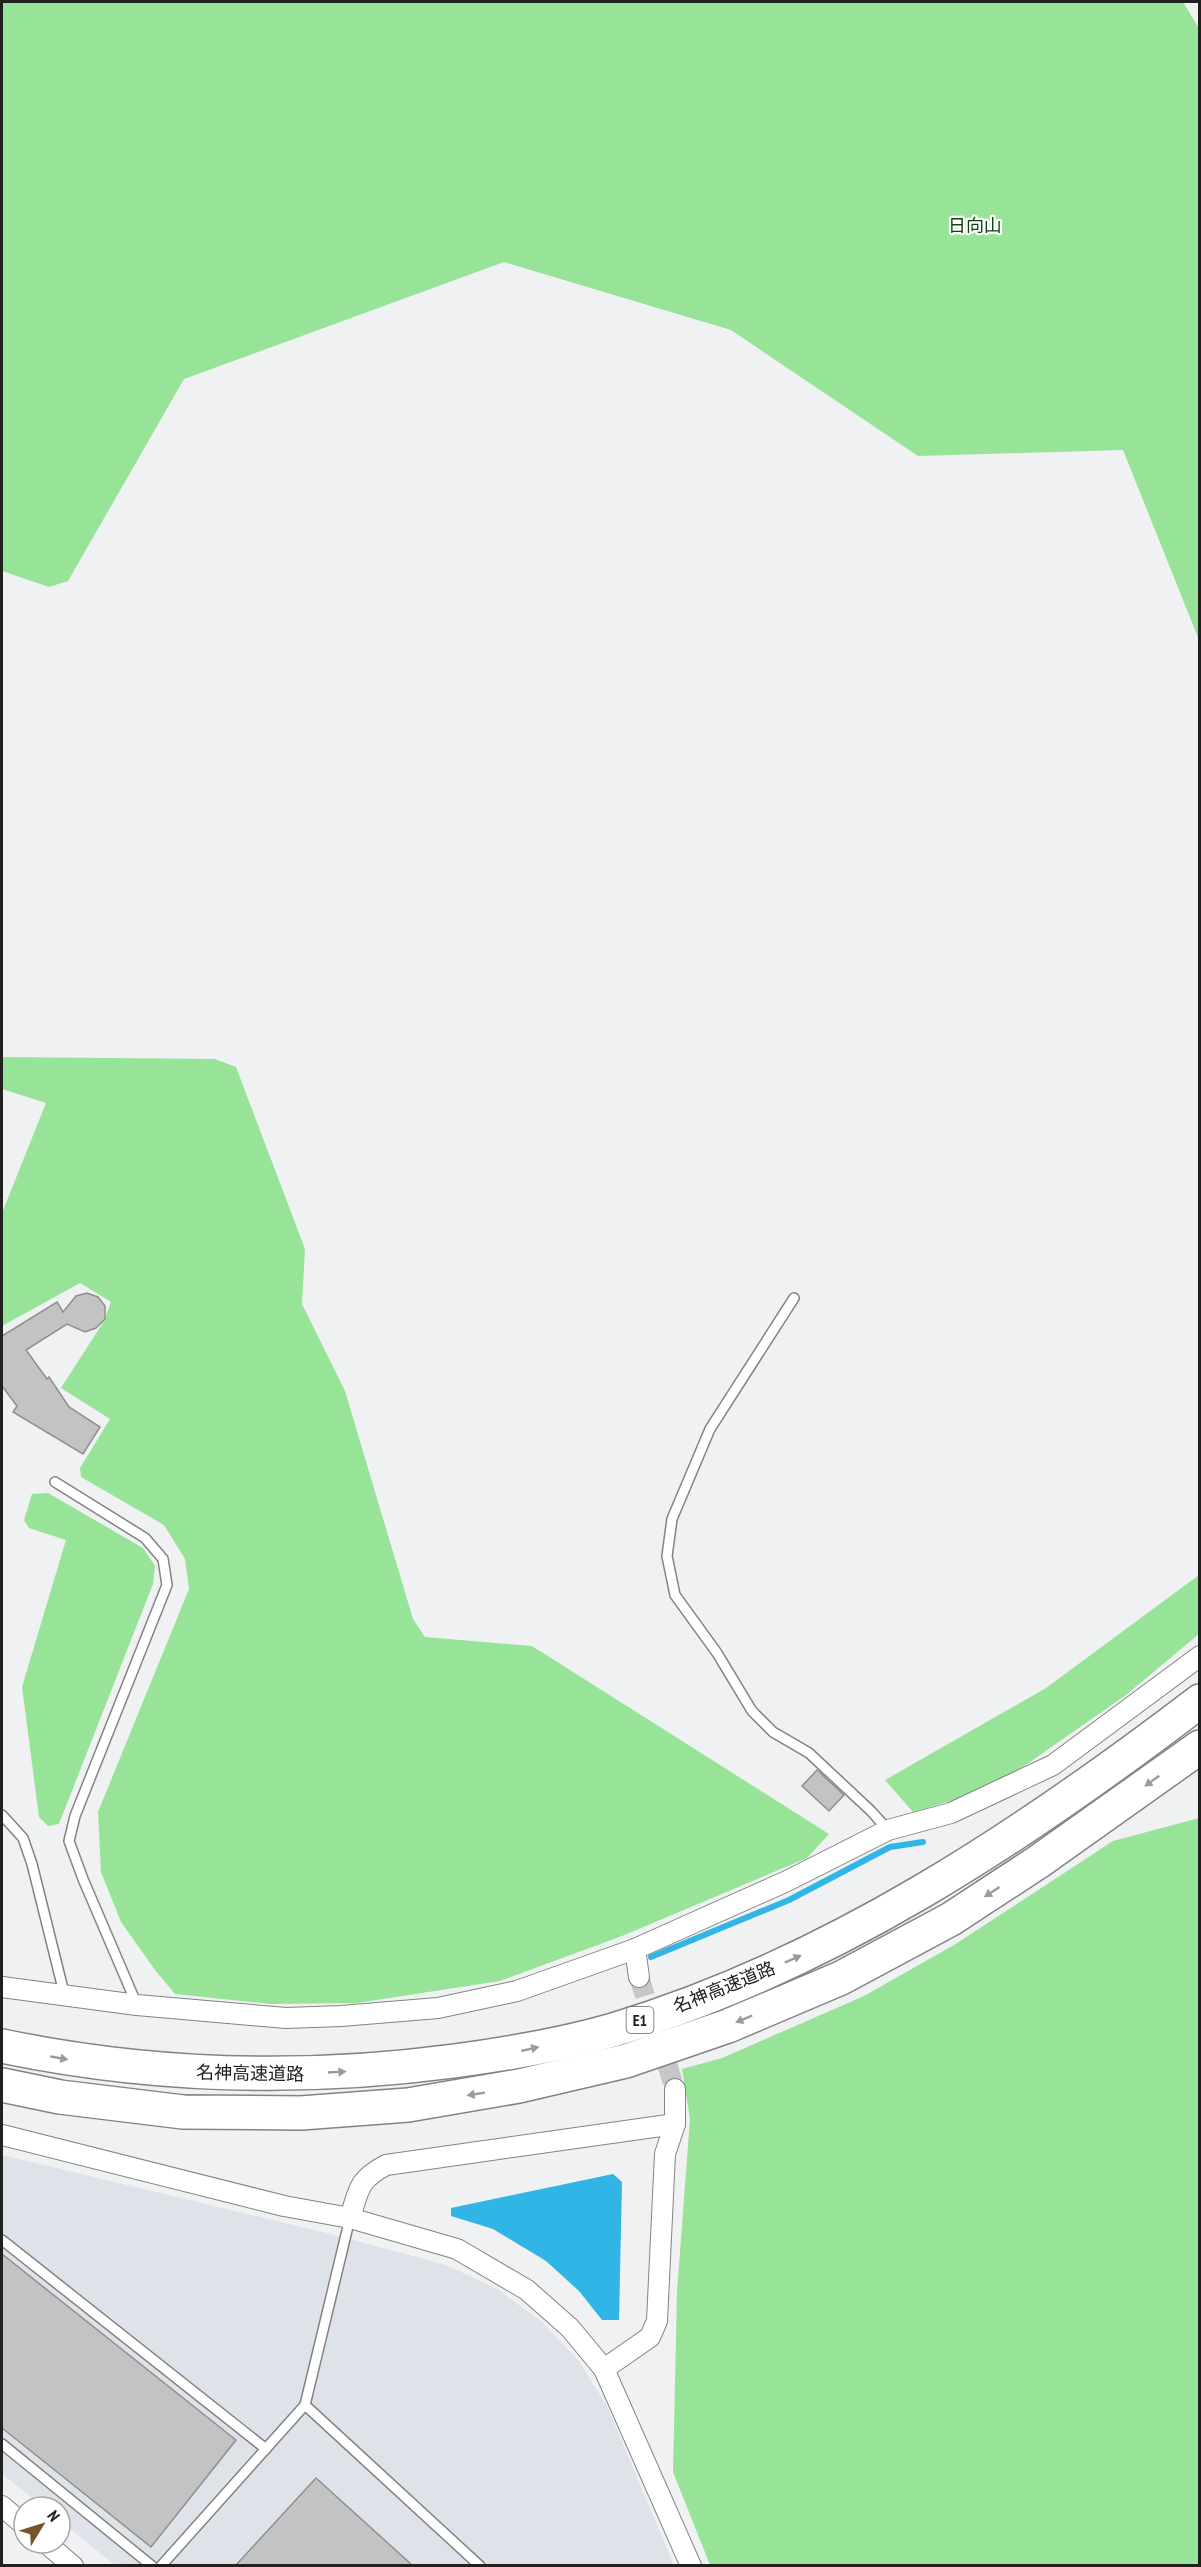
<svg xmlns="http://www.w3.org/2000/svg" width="1201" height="2567" font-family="'PT Sans Narrow','Noto Sans JP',sans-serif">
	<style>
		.built { fill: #dee3ea }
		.green { fill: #97e498 }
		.water { fill: #31b5e6 }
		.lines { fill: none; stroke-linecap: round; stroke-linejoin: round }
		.stream { stroke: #31b5e6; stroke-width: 6 }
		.building { fill: #c3c3c4; stroke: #8f8f90; stroke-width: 1.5 }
		.minor-tunnel { stroke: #c6c7c8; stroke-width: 20; stroke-dasharray: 20 10; stroke-linecap: butt }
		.service-casing { stroke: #838384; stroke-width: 12 }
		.minor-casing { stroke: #838384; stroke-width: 22 }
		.motorway-casing { stroke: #838384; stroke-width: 36 }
		.service { stroke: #fff; stroke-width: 9 }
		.minor { stroke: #fff; stroke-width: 20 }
		.motorway { stroke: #fff; stroke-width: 33 }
		.oneway { fill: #9b9b9b }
		.labels { text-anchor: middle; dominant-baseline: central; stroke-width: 4.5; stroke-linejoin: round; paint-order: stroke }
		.shield { fill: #fff; stroke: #636363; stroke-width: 1.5 }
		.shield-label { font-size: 16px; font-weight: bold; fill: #202020 }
		.park-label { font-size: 18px; fill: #0a4211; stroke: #fff }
		.street-label { font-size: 18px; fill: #202020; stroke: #fff }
	</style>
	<rect width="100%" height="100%" fill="#f0f1f2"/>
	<path class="built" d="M2 2155 335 2235 446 2265 497 2289 541 2321 578 2360 607 2406 674 2565H115L60 2521V2507H43L2 2474Z"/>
	<g class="green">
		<path d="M2 2H1183L1200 30 1199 640 1123 450 918 456 731 330 504 262 184 379 68 581 49 587 2 571Z"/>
		<path d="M2 1057 215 1059 236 1067 305 1249 302 1304 345 1391 413 1619 425 1637 532 1646 829 1834 807 1858 622 1936 500 1981 357 2003 271 2004 175 1994 155 1970 121 1922 101 1872 98 1812 189 1589 185 1559 164 1525 81 1477 80 1468 110 1419 61 1388 104 1321 111 1302 80 1283 2 1326V1213L46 1103 2 1089Z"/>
		<path d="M48 1493 143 1548 155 1566 153 1584 59 1824 48 1826 39 1817 22 1687 66 1540 29 1528 24 1520 32 1494Z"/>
		<path d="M1199 1575V1634L1126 1695 1020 1769 974 1794 913 1812 885 1780 1046 1688Z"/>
		<path d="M1199 1818V2565H710L673 2472 677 2292 690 2119 682 2069 722 2058 864 1996 954 1945 1113 1841Z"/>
	</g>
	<path class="water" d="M613 2174 622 2182 619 2320H602L579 2291 546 2261 493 2229 451 2216V2208Z"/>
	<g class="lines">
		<path class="stream" d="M651 1957 789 1900 890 1847 923 1842"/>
	</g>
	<g class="building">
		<path d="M87 1293 98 1297 105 1306V1319L96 1328 85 1332 67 1324 26 1350 47 1379 49 1377 69 1407 100 1427 83 1454 13 1412 17 1406 2 1386V1336L57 1302 63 1312 76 1296Z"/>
		<path d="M817 1770 844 1795 829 1811 802 1786Z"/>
		<path d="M2 2254 236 2440 151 2547 2 2428Z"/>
		<path d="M316 2478 412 2565H236Z"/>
	</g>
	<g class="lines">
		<path class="minor-tunnel" d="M639 1977 675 2089"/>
		<defs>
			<g id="service">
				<path d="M794 1298 710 1429 672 1519 667 1556 675 1595 717 1653 752 1711 773 1732 809 1753 871 1811 888 1830"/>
				<path d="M55 1482 145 1538 163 1559 167 1585 75 1816 69 1841 83 1879 137 2005"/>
				<path d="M2 1815 23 1838 32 1864 65 1997"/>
				<path d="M2 2240 266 2449"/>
				<path d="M305 2405 480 2566"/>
				<path d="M2 2444 152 2566"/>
				<path d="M161 2566 305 2405 350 2218"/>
			</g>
			<g id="minor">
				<path d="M635 1949 639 1977"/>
				<path d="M2 1987 137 2005 286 2018 341 2016 438 2008 517 1991 635 1949 787 1881 888 1830 951 1813 1053 1765 1200 1656"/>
				<path d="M2 2135 284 2206 350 2218 457 2249 527 2290 570 2328 604 2369 691 2566"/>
				<path d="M350 2218C359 2189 358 2180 386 2165L675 2124V2089"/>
				<path d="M604 2369 650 2337 657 2321 665 2154 675 2124"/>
				<path d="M2 2506 24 2525"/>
				<path d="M46 2543 73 2566"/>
			</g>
			<g id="motorway">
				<path d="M2 2046C151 2077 303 2081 454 2061 507 2054 561 2045 613 2030 829 1965 1022 1837 1200 1701"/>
				<path d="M2 2085 60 2097 183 2112 301 2113 408 2105 519 2086 626 2061 728 2026 841 1978 951 1919 1038 1862 1200 1747"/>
			</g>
		</defs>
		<use href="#service" class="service-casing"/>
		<use href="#minor" class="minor-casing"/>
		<use href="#motorway" class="motorway-casing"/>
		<use href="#service" class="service"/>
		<use href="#minor" class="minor"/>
		<use href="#motorway" class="motorway"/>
	</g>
	<defs><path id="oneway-solid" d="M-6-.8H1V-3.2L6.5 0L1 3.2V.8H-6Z" transform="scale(1.5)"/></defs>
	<g class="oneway">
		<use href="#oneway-solid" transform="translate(1152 1781) rotate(144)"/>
		<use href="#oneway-solid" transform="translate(992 1892) rotate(147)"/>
		<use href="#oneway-solid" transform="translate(793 1959) rotate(-24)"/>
		<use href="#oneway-solid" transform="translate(744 2019) rotate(157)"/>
		<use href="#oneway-solid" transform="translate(530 2049) rotate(-13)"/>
		<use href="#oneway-solid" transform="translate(59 2058) rotate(10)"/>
		<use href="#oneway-solid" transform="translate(337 2072) rotate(-3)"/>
		<use href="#oneway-solid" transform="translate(476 2094) rotate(171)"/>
	</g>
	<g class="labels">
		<rect class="shield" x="626.5" y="2007" width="27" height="26" rx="4.5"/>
		<g class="shield-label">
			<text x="640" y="2020">E1</text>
		</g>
		<g class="park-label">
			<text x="975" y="225">日向山</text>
		</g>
		<g class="street-label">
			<text transform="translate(724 1987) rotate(-22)">名神高速道路</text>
			<text transform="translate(250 2073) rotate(1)">名神高速道路</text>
		</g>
	</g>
	<rect width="1201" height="2567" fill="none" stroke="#202020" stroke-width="6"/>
	<g transform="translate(42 2525) rotate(52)"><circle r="28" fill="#ffffff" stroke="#a6a6a6" stroke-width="1.5"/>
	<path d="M0-4.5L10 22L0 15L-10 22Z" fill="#76542c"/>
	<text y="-9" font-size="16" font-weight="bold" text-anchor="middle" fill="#202020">N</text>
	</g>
</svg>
